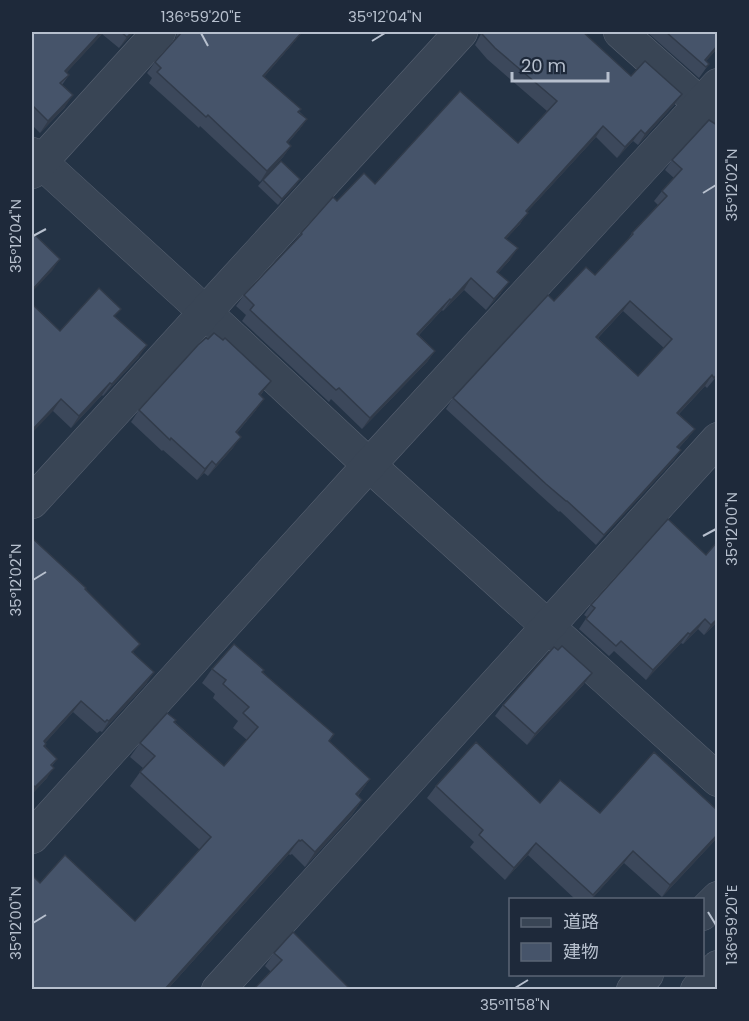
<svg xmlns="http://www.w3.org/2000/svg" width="749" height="1021" font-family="Poppins,'Noto Sans JP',sans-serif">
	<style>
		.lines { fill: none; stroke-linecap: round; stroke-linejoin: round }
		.minor-casing { stroke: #586272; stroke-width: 34 }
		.tertiary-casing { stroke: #586272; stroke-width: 34 }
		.minor { stroke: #394555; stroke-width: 33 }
		.tertiary { stroke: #394555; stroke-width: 33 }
		.wall { fill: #3c485b; fill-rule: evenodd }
		.shaded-wall { fill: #313b4a }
		.building { fill: #46546a; stroke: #313b4a; stroke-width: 1.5; fill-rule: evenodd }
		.ticks { fill: none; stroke: #b7c0ce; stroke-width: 2 }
		.neatline { fill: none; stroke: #b7c0ce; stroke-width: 2 }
		.ticks-label { font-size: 15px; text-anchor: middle; fill: #b7c0ce }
	</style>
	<rect width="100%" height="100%" fill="#243345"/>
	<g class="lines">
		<defs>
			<g id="minor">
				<path d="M620 32 716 118"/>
				<path d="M32 154 205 312 369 465 718 780"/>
				<path d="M32 172 159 32"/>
				<path d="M32 502 461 32"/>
				<path d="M32 837 369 465 718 85"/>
				<path d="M218 990 718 439"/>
			</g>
			<g id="tertiary">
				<path d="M702 914 718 898"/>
				<path d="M633 990 647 974"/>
				<path d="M697 990 718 967"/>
			</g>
		</defs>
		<use href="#minor" class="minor-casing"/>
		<use href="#tertiary" class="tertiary-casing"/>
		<use href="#minor" class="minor"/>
		<use href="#tertiary" class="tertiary"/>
	</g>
	<g class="wall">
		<path d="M32 32H134L119 48 102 34 66 73 69 75 62 85 65 107 40 133 32 125Z"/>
		<path d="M177 32H302L295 41 264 77 307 119 299 130 288 143 291 146 283 157 260 182 200 126 199 128 149 83 152 78 147 73 155 62 176 38Z"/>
		<path d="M482 32H583L631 76 682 94 674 105 638 145 633 141 617 158 596 137 527 212 520 224 506 239 510 260 498 273 501 293 486 310 464 290 443 311 442 310 419 335 435 351 427 362 362 429 331 399 329 402 242 321 246 315 236 306 244 295 294 242 301 233 337 201 375 184 518 143 547 111 487 59 475 45Z"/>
		<path d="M647 32H717V49L706 61 709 64 699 78Z"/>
		<path d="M717 125V376L707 388 705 386 679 414 695 429 687 439 679 448 674 460 596 545 560 511 559 512 539 494 446 409 453 398 554 301 595 275 626 242 632 233 658 205 654 201 662 191 674 178 665 170 672 160ZM623 311 664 348 638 376 598 338Z"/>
		<path d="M300 179 278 205 258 186 263 180Z"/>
		<path d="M115 317 139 357 103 396 102 395 71 428 53 411 60 331Z"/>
		<path d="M263 392 260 396 256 410 237 433 233 448 208 476 204 473 197 480 163 450 162 451 131 422 139 410Z"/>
		<path d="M668 519 717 622 704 635 698 629 683 644 681 643 646 680 614 651 609 656 579 629 587 617 584 615 591 605Z"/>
		<path d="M32 538 86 589 134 653 147 683 102 732 100 731 97 733 73 712 45 743 46 744 45 746 57 759 52 766 47 778 32 794Z"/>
		<path d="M212 669 263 672 329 741 370 779 358 796 362 800 352 815 305 867 292 854 290 855 289 854 167 990H32L40 883 135 921 200 850 130 786 143 768 130 757 140 743 175 722 224 766 247 740 233 728 238 721 213 698 215 694 202 683Z"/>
		<path d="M584 684 527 745 495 716 503 705Z"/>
		<path d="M436 786 600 813 717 838 662 897 624 863 591 900H576L528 855 505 880 470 847 474 842 427 798Z"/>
		<path d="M274 953 351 990 271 972 265 966Z"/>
	</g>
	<g class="shaded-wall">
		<path d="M101 32H104L57 83 65 71Z"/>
		<path d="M132 32H134L119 48 127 37Z"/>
		<path d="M302 32 295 41 255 87 263 76Z"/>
		<path d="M717 46V49L703 64H702Z"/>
		<path d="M682 94 674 105 638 145 645 134Z"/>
		<path d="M73 95 65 107 40 133 48 121Z"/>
		<path d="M307 119 299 130 279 153 287 142Z"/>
		<path d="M603 126 596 137 518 222 526 211Z"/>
		<path d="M641 130 633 141 617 158 625 147Z"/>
		<path d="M291 146 283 157 260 182 267 171Z"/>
		<path d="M300 179 296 186 278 205 282 199Z"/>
		<path d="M528 213 520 224 497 249 505 238Z"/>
		<path d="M518 248 510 260 489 283 497 272Z"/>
		<path d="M60 259 52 271 32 292V290Z"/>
		<path d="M471 278 464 290 443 311 451 300Z"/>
		<path d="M509 282 501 293 486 310 494 299Z"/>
		<path d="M450 299 442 310 409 345 417 334Z"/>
		<path d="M630 301 623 311 589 347 596 337Z"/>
		<path d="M147 345 139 357 103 396 112 384Z"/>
		<path d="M435 351 427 362 362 429 370 418Z"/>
		<path d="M712 375 705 386 670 423 677 413Z"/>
		<path d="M271 381 263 392 251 405 259 394Z"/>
		<path d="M110 383 102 395 71 428 79 416Z"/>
		<path d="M61 399 53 411 32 433V430Z"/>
		<path d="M264 399 256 410 228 443 236 432Z"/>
		<path d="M695 429 687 439 670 457 677 447Z"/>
		<path d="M241 437 233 448 208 476 216 465Z"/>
		<path d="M681 450 674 460 596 545 604 535Z"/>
		<path d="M212 461 204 473 197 480 205 469Z"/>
		<path d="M705 619 698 629 683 644 690 634Z"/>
		<path d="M717 619V622L704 635 711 625Z"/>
		<path d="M688 633 681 643 646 680 653 670Z"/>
		<path d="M154 672 147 683 102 732 109 721Z"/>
		<path d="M592 673 584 684 527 745 535 734Z"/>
		<path d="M81 701 73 712 37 752 44 741Z"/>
		<path d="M54 768 47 778 32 794V792L35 787Z"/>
		<path d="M370 779 360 793 346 808 356 794Z"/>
		<path d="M362 800 352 815 305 867 315 852Z"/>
		<path d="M717 835V838L662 897 670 885Z"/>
		<path d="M299 840 289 854 167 990H164Z"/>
		<path d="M536 843 528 855 505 880 514 868Z"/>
		<path d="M633 851 624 863 591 900H590Z"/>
	</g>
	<g class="building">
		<path d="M32 32H101L65 71 69 75 60 83 73 95 48 121 32 105Z"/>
		<path d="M121 32H132L127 37Z"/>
		<path d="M182 32H302L263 76 301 109 298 112 307 119 287 142 291 146 267 171 208 115 206 117 157 72 161 68 155 62Z"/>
		<path d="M484 32H583L631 76 645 61 682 94 645 134 641 130 625 147 603 126 526 211 528 213 505 238 518 248 497 272 509 282 494 299 471 278 451 300 450 299 417 334 435 351 370 418 339 388 336 390 250 310 254 305 244 295 302 234 301 233 333 197 337 201 364 173 375 184 460 91 518 143 557 101 495 48 482 34Z"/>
		<path d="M666 32H717V46L705 60 709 64 706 67Z"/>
		<path d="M709 120 717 125V374L714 378 712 375 677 413 695 429 677 447 681 450 604 535 567 501H566L546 484 453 398 548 295 554 301 586 267 595 275 633 234 632 233 667 196 662 191 682 169 672 160ZM630 301 672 339 638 376 596 337Z"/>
		<path d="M281 161 300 179 282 199 263 180Z"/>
		<path d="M32 232 60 259 32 290Z"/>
		<path d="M99 288 121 309 114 316 147 345 112 384 110 383 79 416 61 399 32 430V304L60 331Z"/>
		<path d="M214 333 223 340 225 338 271 381 259 394 264 399 236 432 241 437 216 465 212 461 205 469 171 438 170 440 139 410 198 345 206 338 208 339Z"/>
		<path d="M668 519 706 555 717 542V619L711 625 705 619 690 634 688 633 653 670 621 641 616 646 586 619 595 608 591 605Z"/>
		<path d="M32 538 86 588 85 589 140 644 132 652 154 672 109 721 107 720 105 722 81 701 44 741 46 744 44 746 57 759 51 765 54 768 35 787 32 784Z"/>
		<path d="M234 644 264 670 262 672 334 734 329 741 370 779 356 794 362 800 315 852 302 840 300 841 299 840 164 990H32V875L40 883 65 855 135 921 211 837 140 772 155 756 140 743 167 713 176 720 174 722 224 766 258 727 243 713 249 707 223 684 226 680 212 669Z"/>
		<path d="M562 646 592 673 535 734 503 705 554 647 558 650Z"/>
		<path d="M476 742 540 803 560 780 600 813 654 752 717 810V835L670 885 633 851 593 895 536 843 514 868 479 835 483 830 436 786Z"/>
		<path d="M293 932 351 990H253L282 960 274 953Z"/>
	</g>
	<path class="ticks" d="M201 33 208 46M372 41 385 33M703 193 716 185M33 236 46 229M703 536 716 529M33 580 46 572M708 912 716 925M33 923 46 915M515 988 528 980"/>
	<rect width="749" height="1021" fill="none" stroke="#1e293a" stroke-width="66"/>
	<rect x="509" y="898" width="195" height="78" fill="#1e293a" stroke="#5b6575" stroke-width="1.5"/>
	<rect x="521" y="918" width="30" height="9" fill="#394555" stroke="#5b6575" stroke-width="1.5"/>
	<text x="563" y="928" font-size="18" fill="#b7c0ce">道路</text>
	<rect x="521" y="943" width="30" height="18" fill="#46546a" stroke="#5b6575" stroke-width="1.5"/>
	<text x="563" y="958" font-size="18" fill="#b7c0ce">建物</text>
	<path d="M512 72v9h96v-9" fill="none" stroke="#b7c0ce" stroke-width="3"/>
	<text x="521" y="72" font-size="18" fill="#b7c0ce" stroke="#1e293a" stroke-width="4.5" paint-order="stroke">20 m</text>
	<rect x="33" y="33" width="683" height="955" class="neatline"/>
	<g class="ticks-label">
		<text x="201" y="22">136°59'20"E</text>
		<text x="385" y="22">35°12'04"N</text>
		<text transform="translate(732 185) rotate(-90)" y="5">35°12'02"N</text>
		<text transform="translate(16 236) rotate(-90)" y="5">35°12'04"N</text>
		<text transform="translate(732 529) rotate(-90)" y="5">35°12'00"N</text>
		<text transform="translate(16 580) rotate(-90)" y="5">35°12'02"N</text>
		<text transform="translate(16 923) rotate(-90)" y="5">35°12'00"N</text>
		<text transform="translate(732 925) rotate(-90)" y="5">136°59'20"E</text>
		<text x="515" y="1010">35°11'58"N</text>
	</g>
</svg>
